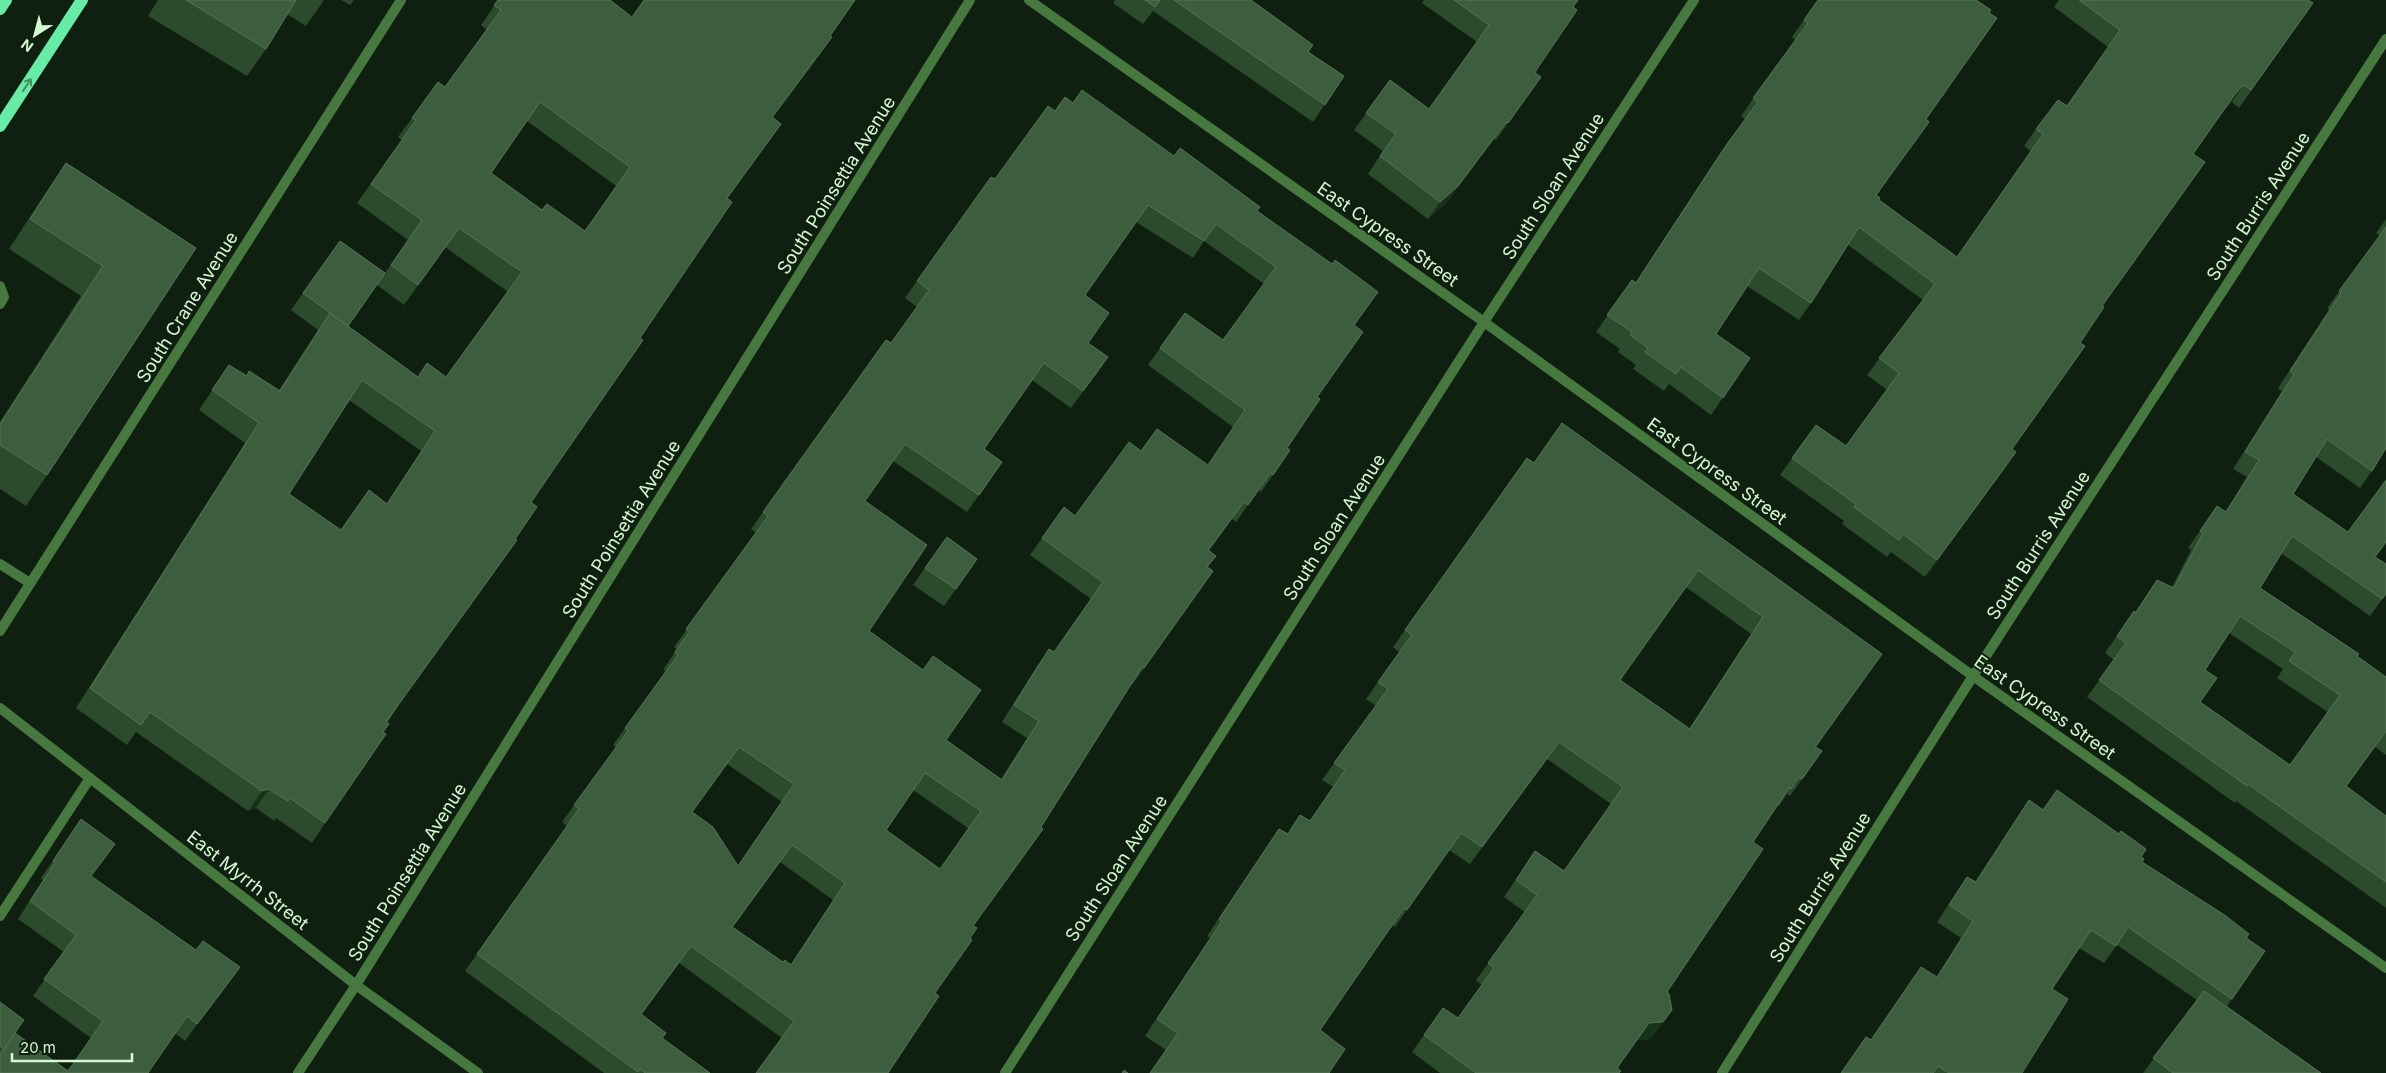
<svg xmlns="http://www.w3.org/2000/svg" width="2386" height="1073" font-family="Inter,sans-serif">
	<style>
		.lines { fill: none; stroke-linecap: round; stroke-linejoin: round }
		.service { stroke: #477840; stroke-width: 10 }
		.minor { stroke: #477840; stroke-width: 10 }
		.tertiary { stroke: #477840; stroke-width: 10 }
		.primary { stroke: #68eca5; stroke-width: 12 }
		.wall { fill: #2b4b2c; fill-rule: evenodd }
		.shaded-wall { fill: #183219 }
		.building { fill: #3d5e3e; stroke: #557655; fill-rule: evenodd }
		.oneway { stroke: #409062 }
		.labels { text-anchor: middle; dominant-baseline: central; stroke-width: 4; stroke-linejoin: round; paint-order: stroke }
		.street-label { font-size: 18px; fill: #d5f9d3; stroke: #0f1f10 }
	</style>
	<rect width="100%" height="100%" fill="#0f1f10"/>
	<g class="lines">
		<g class="service">
			<path d="M0 286 4 297 0 304"/>
			<path d="M0 564 30 583"/>
			<path d="M0 916 90 778"/>
		</g>
		<g class="minor">
			<path d="M1029 0 1484 322 1973 676 2386 968"/>
			<path d="M0 631 401 0"/>
			<path d="M298 1073 356 985 970 0"/>
			<path d="M1005 1073 1484 322 1694 0"/>
			<path d="M1722 1073 1973 676 2386 39"/>
		</g>
		<path class="tertiary" d="M0 708 356 985 478 1073"/>
		<g class="primary">
			<path d="M0 9 6 0"/>
			<path d="M0 126 82 0"/>
		</g>
	</g>
	<g class="wall">
		<path d="M158 0H324L306 26 287 14 266 49 247 76 148 16Z"/>
		<path d="M341 0H354L350 5Z"/>
		<path d="M498 0 632 17 830 36 832 37 773 118 781 124 727 199 640 338 387 723 325 823 312 843 276 818 274 821 256 808 248 811 136 732 127 745 76 708 245 443 199 410 229 365 246 376 249 371 279 390 318 330 291 310 340 241 385 273 408 240 357 203 402 140 398 137 412 118 445 87 487 30 481 25ZM527 121 616 186 585 231 542 210 491 173ZM445 247 508 292 446 377H418L348 326 377 285 404 305ZM349 400 421 451 387 503 341 530 289 494Z"/>
		<path d="M1115 0H1251L1308 52 1344 76 1313 122 1153 11 1143 24 1113 3Z"/>
		<path d="M1424 0H1578L1573 7 1537 69 1535 73 1541 77 1496 140 1494 139 1446 203 1428 219 1368 174 1383 151 1354 130 1390 80 1429 109 1477 42 1422 3Z"/>
		<path d="M1818 0 1926 119 1877 195 1879 200 1957 257 2031 151 2024 146 2036 129 2067 106 2108 47 2054 7 2059 0H2308L2313 3 2239 108 2232 102 2223 111 2193 154 2102 306 2012 449 2004 469 1925 577 1891 552 1887 557 1842 524 1844 521 1780 475 1816 425 1846 446 1887 390 1867 375 1923 300 1848 245 1811 303 1799 320 1747 286 1716 334 1750 358 1711 415 1669 384 1664 391 1633 369 1636 365 1618 352 1620 349 1596 332 1632 280 1636 282 1715 161 1745 119 1741 116 1795 40 1792 37Z"/>
		<path d="M1073 103 1174 156 1257 211 1355 325 1317 397 1287 448 1273 475 1261 492 1258 490 1236 522 1232 519 1209 551 1208 567 1213 571 1132 685 1131 684 782 1038 679 963 642 1014 662 1038 710 1073H604L465 971 567 826 562 822 616 748 613 745 666 671 663 670 677 649 674 647 756 533 751 529 886 340 891 343 917 307 905 298 917 281 995 179 1055 111ZM1136 222 1193 258 1204 241 1264 284 1223 340 1185 313 1148 365 1233 427 1208 465 1141 451 1075 516 1064 507 1030 555 1091 599 1054 652 1049 649 1037 666 1002 722 1027 738 1001 779 946 740 869 631 865 501 893 461 967 512 1002 462 984 449 1032 380 1071 408 1108 357 1088 343 1085 295ZM727 764 782 802 738 866 692 812ZM913 790 968 828 940 869 886 830ZM780 862 833 900 791 965 783 962 733 927Z"/>
		<path d="M66 163 196 248 47 475 26 506 0 489V422L81 296 9 249 45 194Z"/>
		<path d="M2386 219V448L2372 471 2360 488 2316 457 2293 494 2376 557 2386 594 2370 616 2281 553 2260 588 2386 677V755L2375 747 2346 787 2386 816V908L2236 801 2235 803 2087 697 2114 660 2105 653 2134 611 2135 612 2157 580 2172 587 2191 550 2188 548 2200 531 2226 511 2247 477 2233 469 2282 391 2278 388 2329 310 2327 308 2380 236 2376 233ZM2229 633 2283 669 2277 678 2328 712 2290 765 2200 702 2205 670Z"/>
		<path d="M1527 458 1534 463 1882 654 1816 747 1822 751 1790 796 1787 794 1779 806 1777 805 1753 842 1667 992 1651 1039 1637 1040 1617 1068 1619 1073H1440L1412 1052 1443 1008 1458 1018 1482 985 1476 980 1525 912 1504 897 1535 851 1564 871 1611 804 1547 759 1470 864 1449 850 1395 927 1392 925 1166 1050 1145 1036 1210 938 1207 936 1279 829 1287 834 1300 815 1310 821 1333 787 1322 780 1376 706 1366 699 1399 652 1393 647ZM1686 587 1751 634 1689 729 1620 680Z"/>
		<path d="M947 537 977 559 944 606 913 585Z"/>
		<path d="M2029 800 2043 810 2141 857 2142 862 2265 951 2227 1006 2321 1073H2143L2197 1000 2117 945 2104 963 2079 948 2052 989 2022 1073H1841L1871 1040 1937 977 1961 938 1937 922 1967 877 1975 882Z"/>
		<path d="M81 819 92 877 196 950 240 967 185 1041 175 1033 148 1073H0V1002L5 1047 68 1071 91 1038 33 996 64 952 18 919 43 880 41 878Z"/>
	</g>
	<g class="shaded-wall">
		<path d="M832 37 818 57 759 137 772 117Z"/>
		<path d="M2244 85 2232 102 2223 111 2235 94Z"/>
		<path d="M1506 122 1446 203 1428 219 1440 202Z"/>
		<path d="M2016 452 2004 469 1925 577 1937 560Z"/>
		<path d="M269 789 256 808 248 811 262 791Z"/>
		<path d="M240 967 228 985 185 1041 197 1024Z"/>
		<path d="M1672 1010 1651 1039 1637 1040 1649 1023Z"/>
	</g>
	<g class="building">
		<path d="M186 0H296L266 49Z"/>
		<path d="M498 0H610L632 17 644 0H855L830 36 832 37 772 117 781 124 727 198 732 202 640 338 643 340 531 502 537 507 515 539 517 540 386 722 389 724 383 732 386 734 325 823 290 798 288 801 269 789 262 791 150 712 141 725 90 688 259 423 212 390 229 365 247 376 249 371 280 391 330 313 418 377 427 363 446 377 522 272 459 228 418 285 391 265 422 220 371 184 416 120 412 118 438 82 445 87 501 10 494 5ZM540 102 630 167 585 231 547 204 542 210 491 173ZM362 380 435 431 387 504 369 490 341 530 289 494Z"/>
		<path d="M1145 0H1160L1155 7Z"/>
		<path d="M1174 0H1251L1313 45 1308 52 1344 76 1325 105Z"/>
		<path d="M1454 0H1578L1573 7 1577 10 1537 69 1535 73 1541 77 1508 123 1506 122 1458 186 1440 202 1380 156 1396 134 1366 113 1390 80 1429 109 1489 25Z"/>
		<path d="M1818 0H1976L1991 10 1989 13 1997 18 1926 119 1929 122 1876 195 1880 198 1879 200 1957 257 2043 134 2036 129 2058 100 2067 106 2120 30 2079 0H2308L2313 3 2251 90 2244 85 2235 94 2193 154 2205 162 2102 306 2104 307 2080 343 2085 346 2012 449 2016 452 1937 560 1903 534 1899 540 1854 507 1856 504 1792 458 1816 425 1846 446 1899 373 1879 358 1935 284 1859 227 1811 303 1759 268 1716 334 1750 358 1723 398 1681 367 1676 374 1645 352 1648 348 1630 335 1632 332 1607 315 1632 280 1636 283 1727 144 1758 102 1753 98 1808 23 1804 20Z"/>
		<path d="M1082 90 1174 156 1180 148 1260 207 1257 211 1332 264 1335 260 1378 292 1354 325 1363 332 1317 397 1320 399 1287 448 1290 450 1273 475 1270 473 1248 505 1244 502 1208 550 1216 556 1207 567 1213 571 1144 668 1142 667 1041 827 1043 829 973 926 977 928 970 938 972 940 935 993 939 996 888 1073H756L794 1021 691 946 641 1014 666 1033 662 1038 710 1073H645L640 1069 638 1072 477 954 579 809 574 805 628 731 625 728 678 655 675 652 689 632 686 629 768 516 763 512 886 340 891 343 929 290 917 281 991 177 995 179 1048 106 1055 111 1065 97 1073 103ZM1148 205 1204 241 1216 224 1276 267 1223 340 1185 313 1160 348 1245 410 1208 465 1157 429 1141 451 1129 442 1075 516 1064 507 1042 538 1103 582 1054 652 1049 649 1014 705 1039 721 1002 780 946 740 981 690 933 656 923 670 869 631 927 545 865 501 905 444 979 495 1002 462 984 449 1044 363 1083 391 1108 357 1088 343 1109 313 1085 295ZM739 747 794 784 738 866 713 827 692 812ZM925 773 981 811 940 869 886 830ZM792 845 845 883 791 965 785 960 783 962 732 927Z"/>
		<path d="M66 163 196 248 47 475 0 445V424L103 266 30 219Z"/>
		<path d="M2386 227V448L2372 471 2327 439 2293 494 2348 532 2386 480V542L2375 557 2386 564V594L2382 599 2292 536 2260 588 2359 654 2357 656 2386 677V731L2346 786 2386 816V882L2248 784 2247 786 2099 680 2126 643 2117 636 2134 611 2136 613 2157 580 2174 588 2203 533 2200 531 2217 506 2226 512 2259 460 2245 452 2294 374 2290 371 2341 293 2339 291ZM2240 616 2295 652 2289 661 2340 695 2290 765 2200 702 2217 678 2205 670Z"/>
		<path d="M340 241 385 273 348 326 303 293Z"/>
		<path d="M1562 423 1882 654 1815 747 1822 751 1802 779 1799 777 1791 789 1789 788 1753 842 1763 849 1667 992 1669 994 1672 1010 1663 1022 1649 1023 1617 1068 1621 1071 1619 1073H1476L1424 1035 1443 1008 1458 1018 1494 968 1488 963 1537 895 1516 880 1535 851 1564 871 1623 787 1559 742 1482 847 1461 833 1407 910 1404 908 1320 1030 1345 1049 1329 1073H1150L1178 1033 1157 1019 1222 921 1219 919 1279 829 1288 834 1300 815 1310 821 1345 770 1334 763 1388 689 1378 682 1412 635 1405 630 1527 458 1534 463ZM1698 570 1763 617 1690 729 1620 680Z"/>
		<path d="M947 537 977 559 956 589 925 568Z"/>
		<path d="M2057 790 2119 834 2121 831 2146 849 2141 857 2144 859 2142 862 2226 916 2249 934 2246 938 2265 951 2232 999 2128 927 2116 946 2091 930 2052 989 2068 999 2022 1073H1949L1938 1066 1933 1073H1841L1866 1037 1871 1040 1921 967 1937 977 1973 921 1949 905 1967 877 1976 882 2029 800 2043 810Z"/>
		<path d="M81 819 115 844 91 876 196 950 203 941 240 967 197 1024 187 1016 148 1073H0V1054L15 1033 68 1071 103 1021 44 979 76 935 30 901 55 863 53 861Z"/>
		<path d="M2204 991 2321 1073H2173L2153 1058Z"/>
		<path d="M0 1002 24 1020 4 1049 0 1046Z"/>
		<path d="M1124 1070 1128 1073H1122Z"/>
	</g>
	<defs><path id="oneway-shaft" d="M-6 0H5M1.5-3L5.5 0L1.5 3" fill="none" stroke-width="1.6" stroke-linecap="round" stroke-linejoin="round" transform="scale(1.25)"/></defs>
	<use class="oneway" href="#oneway-shaft" transform="translate(27 85) rotate(-57)"/>
	<g class="labels">
		<g class="street-label">
			<text transform="translate(836 185) rotate(-58)">South Poinsettia Avenue</text>
			<text transform="translate(1553 186) rotate(-57)">South Sloan Avenue</text>
			<text transform="translate(2258 206) rotate(-57)">South Burris Avenue</text>
			<text transform="translate(1388 234) rotate(35)">East Cypress Street</text>
			<text transform="translate(187 307) rotate(-58)">South Crane Avenue</text>
			<text transform="translate(1717 471) rotate(36)">East Cypress Street</text>
			<text transform="translate(1334 527) rotate(-57)">South Sloan Avenue</text>
			<text transform="translate(621 529) rotate(-58)">South Poinsettia Avenue</text>
			<text transform="translate(2038 545) rotate(-57)">South Burris Avenue</text>
			<text transform="translate(2045 707) rotate(35)">East Cypress Street</text>
			<text transform="translate(1116 868) rotate(-57)">South Sloan Avenue</text>
			<text transform="translate(407 872) rotate(-58)">South Poinsettia Avenue</text>
			<text transform="translate(248 880) rotate(38)">East Myrrh Street</text>
			<text transform="translate(1820 887) rotate(-58)">South Burris Avenue</text>
		</g>
	</g>
	<g transform="translate(35 35) rotate(216)" stroke="#0f1f10" stroke-width="4" paint-order="stroke">
	<path d="M0-4L9 19L0 12L-9 19Z" fill="#d5f9d3"/>
	<text y="-8" font-size="14" font-weight="bold" text-anchor="middle" fill="#d5f9d3">N</text>
	</g>
	<path d="M12 1053v8h120v-8" fill="none" stroke="#d5f9d3" stroke-width="2.5"/>
	<text x="20" y="1053" font-size="15" fill="#d5f9d3" stroke="#0f1f10" stroke-width="4" paint-order="stroke">20 m</text>
</svg>
